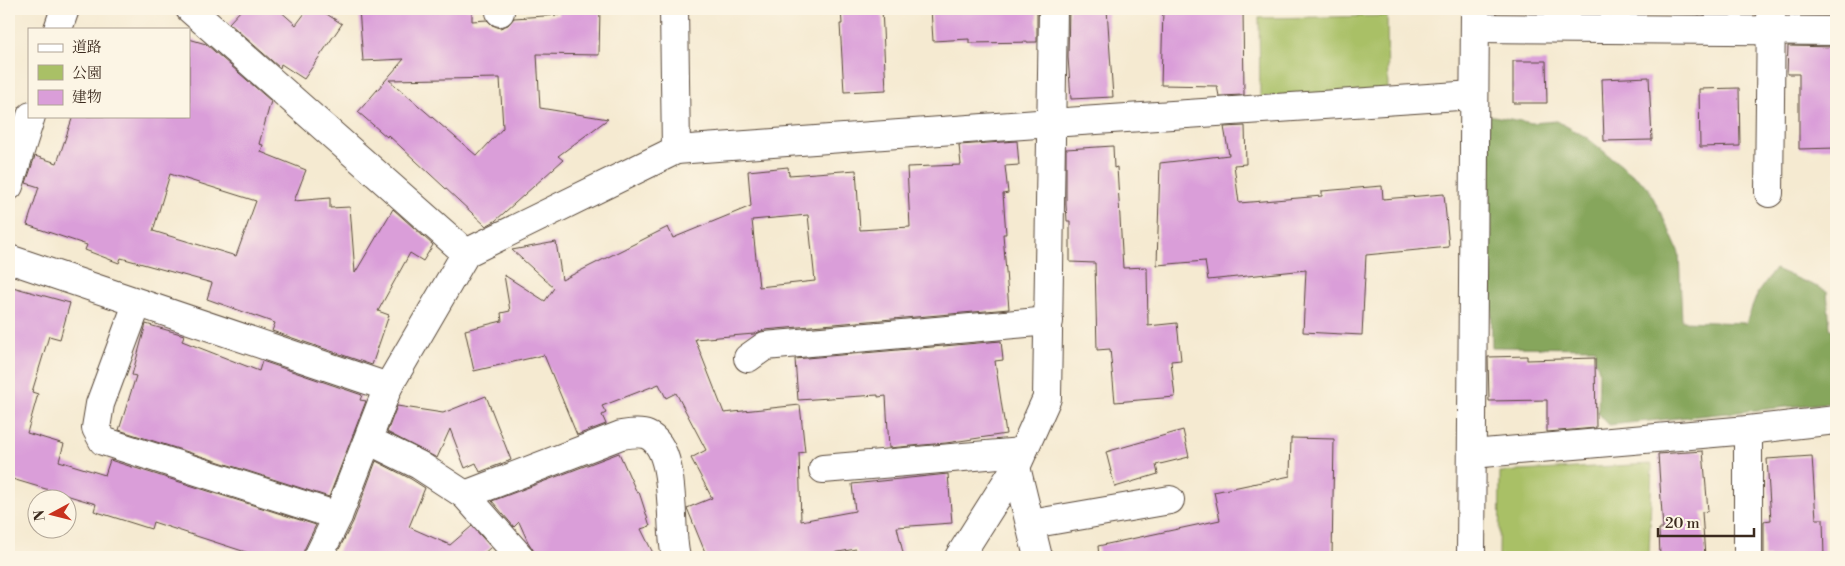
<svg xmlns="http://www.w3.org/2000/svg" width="1845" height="566" font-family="'Libre Bodoni','Noto Serif JP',serif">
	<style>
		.green { fill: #a9c066; stroke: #727542 }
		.forest { fill: #86a65b; stroke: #60683c }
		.building { fill: #da9ed9; fill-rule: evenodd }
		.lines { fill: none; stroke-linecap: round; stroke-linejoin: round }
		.street-casing { stroke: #574739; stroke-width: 30 }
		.street { stroke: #fff; stroke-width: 28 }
	</style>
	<rect width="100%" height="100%" fill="#fcf5e5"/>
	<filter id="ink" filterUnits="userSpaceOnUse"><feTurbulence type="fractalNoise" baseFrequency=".02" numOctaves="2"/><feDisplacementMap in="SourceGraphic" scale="10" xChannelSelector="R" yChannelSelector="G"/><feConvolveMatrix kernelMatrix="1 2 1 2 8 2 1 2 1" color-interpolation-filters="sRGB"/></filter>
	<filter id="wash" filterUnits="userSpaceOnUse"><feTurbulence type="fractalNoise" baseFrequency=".0096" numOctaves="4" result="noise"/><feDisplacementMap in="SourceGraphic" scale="20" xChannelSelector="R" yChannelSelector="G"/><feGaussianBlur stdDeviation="1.12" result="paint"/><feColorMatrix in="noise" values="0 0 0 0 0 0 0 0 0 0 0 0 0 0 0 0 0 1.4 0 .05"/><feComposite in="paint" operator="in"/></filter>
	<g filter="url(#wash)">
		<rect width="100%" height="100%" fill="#f5ead1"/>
		<g class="green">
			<path d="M1387 16 1388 94 1260 97 1259 18Z"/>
			<path d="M1652 464 1649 557H1499L1500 472Z"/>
		</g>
		<path class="forest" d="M1488 115 1532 123 1557 121 1586 137 1648 187 1669 230 1679 253 1682 321 1746 323 1758 292 1775 269 1827 291 1830 328 1836 333V402L1609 425 1598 413 1599 371 1595 358V348L1492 347Z"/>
		<g id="blocks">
			<g class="building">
				<path d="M242 9H278L296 25 308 9H319L342 24 304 79 281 64 280 68 229 23Z"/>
				<path d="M359 9H472V21L487 20 492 25 500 28 508 25 514 18 559 15V9H600L599 55 537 54 540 108 608 119 558 156 563 160 495 221 486 226 388 135 387 137 358 112 404 59 363 61ZM500 78 503 128 477 156 389 80Z"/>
				<path d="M841 9H882L886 90 844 92 840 24H842Z"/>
				<path d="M931 9H1037V42L969 43V39L933 41Z"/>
				<path d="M1069 9H1107L1113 97 1071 99 1068 57Z"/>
				<path d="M1163 9H1243L1244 95 1219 96 1217 86 1161 85Z"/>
				<path d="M189 39 206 44 271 101 259 144 263 145 261 152 306 170 294 201 330 198V208L350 207 355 273 393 209 433 245 423 261 410 253 378 311 389 315 372 365 272 331 275 323 207 299 212 283 121 258 119 263 85 250 87 245 27 225 39 187 26 183 35 156 57 163 73 116H189ZM170 174 256 201 236 256 153 231Z"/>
				<path d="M1788 46 1836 47V148L1799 149V74H1787Z"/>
				<path d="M1513 61H1546L1547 103H1513Z"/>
				<path d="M1649 77 1652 140 1604 141 1602 79Z"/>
				<path d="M1739 88 1740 146 1700 147 1699 89Z"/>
				<path d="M1245 126 1246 164 1234 165 1239 203 1322 196V191L1382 186 1383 199 1444 194 1449 247 1366 255 1362 335 1303 332 1306 270 1208 280 1205 261 1157 265 1160 163 1229 155 1224 127Z"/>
				<path d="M1017 141 1019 165 1005 166 1008 193 1003 194 1006 234H1003L1009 309 764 330 754 334 695 339 724 413 800 405 805 452 799 453 801 521 855 511 852 484 948 474 952 523 897 527 904 557H858L856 549 810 557H707L687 508 712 498 691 458 706 450 676 393 666 398 659 384 602 406 606 413 602 415 606 424 577 435 544 355 474 371 465 330 502 321 501 313 510 311 504 275 545 301 554 288 512 250 556 242 562 280 668 227 673 238 751 206 748 171 788 167 789 175 856 170 860 230 910 227 907 167 961 165 959 145ZM808 215 815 281 759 287 752 220Z"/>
				<path d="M1113 146 1114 168 1117 167 1123 268 1147 267 1148 326 1177 323 1181 360 1171 361 1175 397 1115 402 1110 349 1097 350 1095 263 1070 262V221H1067L1066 205V149Z"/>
				<path d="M9 286 70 303 60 339 49 336 32 392 38 394 27 433 64 444 59 461 105 475 110 460 316 525 304 550 303 557H261L153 522 151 529 94 511 96 504 9 478Z"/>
				<path d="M146 324 184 335 182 341 259 371 262 361 362 395 360 400 366 401 329 497 119 430 136 376 132 375Z"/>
				<path d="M1001 341 1003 360 995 361 1006 434 946 443 889 448 886 396 878 397V395L798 400 795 359Z"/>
				<path d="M1527 356V360L1595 358 1596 428 1547 432V400L1489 401 1488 357Z"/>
				<path d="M486 396 511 460 480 472 476 463 465 468 450 429 437 458 387 432 397 406 443 413Z"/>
				<path d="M1183 430 1189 457 1156 465 1158 474 1115 487 1106 452Z"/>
				<path d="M1291 438 1334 439 1332 557H1099L1098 546 1220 520 1214 492 1290 476Z"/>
				<path d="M1703 451 1708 511 1702 512 1705 557H1660L1659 529H1663L1658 454Z"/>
				<path d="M619 453 637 493 639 492 650 526 641 529 655 557H535V553L528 542 519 522 514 527 492 501Z"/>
				<path d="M1812 456 1816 519H1823L1824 557H1764V521L1771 520 1767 459Z"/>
				<path d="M376 461 411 479 425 488 409 527 450 545 472 526 491 547 480 557H335L353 522Z"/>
			</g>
		</g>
	</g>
	<g filter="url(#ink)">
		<use href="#blocks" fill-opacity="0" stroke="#574739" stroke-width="1"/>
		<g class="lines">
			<defs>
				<g id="street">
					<path d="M190 9 466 253"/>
					<path d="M500 9V12"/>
					<path d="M674 9 676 150"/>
					<path d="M1475 28 1836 31"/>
					<path d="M58 29 65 9"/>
					<path d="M9 186 31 116"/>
					<path d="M1769 193 1771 9"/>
					<path d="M9 259 388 387"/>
					<path d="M137 304 100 404 96 428 103 441 338 516"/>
					<path d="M748 358 765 346 1049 321"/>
					<path d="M368 440 419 465 465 495 520 557"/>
					<path d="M1472 454 1748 430 1836 420"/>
					<path d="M1016 467 1038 557"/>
					<path d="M823 469 1022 452"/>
					<path d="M465 495 621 435C628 434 640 432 647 435 679 448 668 528 676 557"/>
					<path d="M1031 524 1170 500"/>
					<path d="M318 557 338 516 388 387 466 253 676 150 1051 123 1474 95"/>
					<path d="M959 557 1016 467 1047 398 1053 9"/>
					<path d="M1471 557 1475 9"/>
					<path d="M1748 557V430"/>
				</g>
			</defs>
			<use href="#street" class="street-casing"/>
			<use href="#street" class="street"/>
		</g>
	</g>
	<rect width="1845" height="566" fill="none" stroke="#fcf5e5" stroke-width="30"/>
	<rect x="28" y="28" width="162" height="90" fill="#fcf5e5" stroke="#afa495"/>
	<rect x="38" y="44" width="25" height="8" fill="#ffffff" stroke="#afa495"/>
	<text x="72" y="52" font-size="15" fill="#3b2a1e">道路</text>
	<rect x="38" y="65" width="25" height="15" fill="#a9c066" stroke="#afa495"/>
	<text x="72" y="78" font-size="15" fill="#3b2a1e">公園</text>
	<rect x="38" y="90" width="25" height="15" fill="#da9ed9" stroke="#afa495"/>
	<text x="72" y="102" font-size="15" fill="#3b2a1e">建物</text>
	<g transform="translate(52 514) rotate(263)"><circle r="24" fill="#fcf5e5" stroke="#afa495"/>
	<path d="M0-4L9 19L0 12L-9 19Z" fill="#c8321e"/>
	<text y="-8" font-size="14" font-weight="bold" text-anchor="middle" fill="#3b2a1e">N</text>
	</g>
	<path d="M1658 528v8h96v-8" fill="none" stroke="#3b2a1e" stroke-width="2.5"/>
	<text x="1665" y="528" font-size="15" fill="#3b2a1e" stroke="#fcf5e5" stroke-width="4" paint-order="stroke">20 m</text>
</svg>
